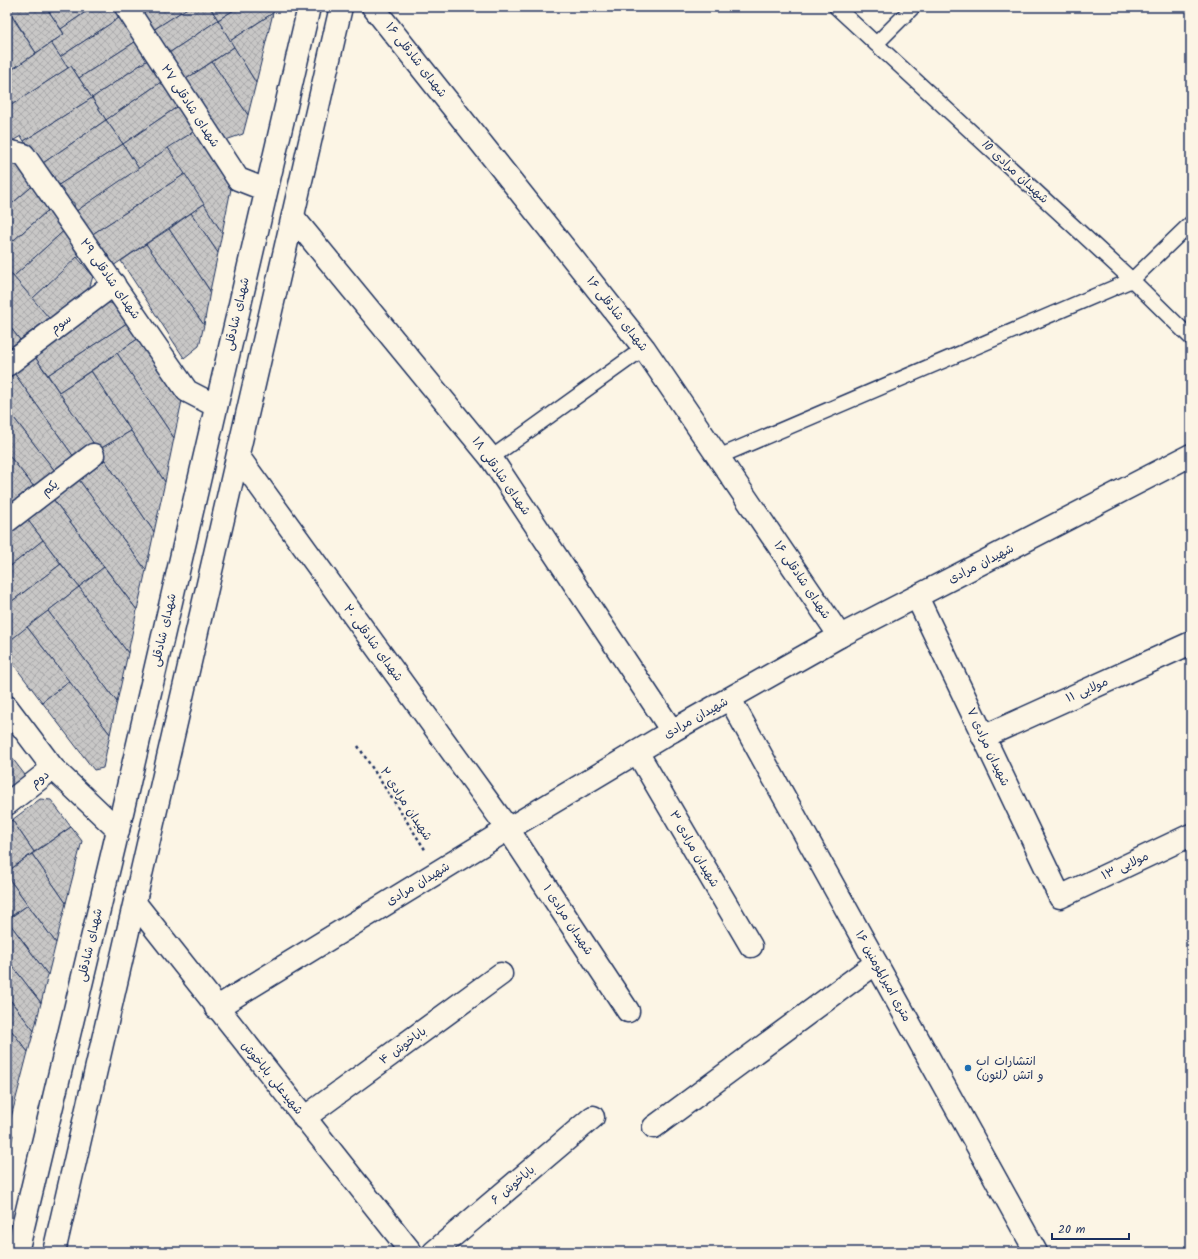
<svg xmlns="http://www.w3.org/2000/svg" width="1198" height="1259" font-family="Kalam,'Playpen Sans Arabic',sans-serif">
	<style>
		.building { fill: url(#building-cross-hatch); stroke: #1b2f5e }
		.lines { fill: none; stroke-linecap: round; stroke-linejoin: round }
		.service-casing { stroke: #1b2f5e; stroke-width: 17 }
		.minor-casing { stroke: #1b2f5e; stroke-width: 25 }
		.secondary-casing { stroke: #1b2f5e; stroke-width: 25 }
		.path { stroke: #1b2f5e; stroke-width: 2.5; stroke-dasharray: 3 3; stroke-linecap: butt }
		.service { stroke: #fcf5e5; stroke-width: 14 }
		.minor { stroke: #fcf5e5; stroke-width: 22 }
		.secondary { stroke: #fcf5e5; stroke-width: 22 }
		.poi-dot { fill: #1f6fb2; stroke: #fcf5e5; stroke-width: 1.5 }
		.labels { text-anchor: middle; dominant-baseline: central; stroke-width: 3; stroke-linejoin: round; paint-order: stroke }
		.street-label { font-size: 12px; fill: #1b2f5e; stroke: #fcf5e5 }
		.poi-label { font-size: 12px; fill: #1b2f5e; stroke: #fcf5e5; text-anchor: start }
	</style>
	<defs>
		<pattern id="building-cross-hatch" width="8" height="8" patternUnits="userSpaceOnUse"><rect width="8" height="8" fill="#c8c7c6"/><path d="M0 0l8 8M0 8l8-8" fill="none" stroke="#ababac"/></pattern>
	</defs>
	<rect width="100%" height="100%" fill="#fcf5e5"/>
	<filter id="ink" filterUnits="userSpaceOnUse"><feTurbulence type="fractalNoise" baseFrequency=".025" numOctaves="2"/><feDisplacementMap in="SourceGraphic" scale="8" xChannelSelector="R" yChannelSelector="G"/><feConvolveMatrix kernelMatrix="1 2 1 2 8 2 1 2 1" color-interpolation-filters="sRGB"/></filter>
	<g filter="url(#ink)">
		<g class="building">
			<path d="M7 7H46L64 34 36 53Z"/>
			<path d="M46 7H93L61 29Z"/>
			<path d="M93 7H116L122 16 60 57 51 43 64 34 61 29Z"/>
			<path d="M136 7H189L150 32Z"/>
			<path d="M189 7H210L218 20 166 55 150 32Z"/>
			<path d="M210 7H239L218 20Z"/>
			<path d="M239 7H275L273 13 230 41 218 20Z"/>
			<path d="M7 9 36 53 7 73Z"/>
			<path d="M273 13 256 83 230 41Z"/>
			<path d="M122 16 138 40 79 78 71 66 68 68 60 57Z"/>
			<path d="M218 20 234 47 183 81 166 55Z"/>
			<path d="M138 40 149 59 92 98 79 78Z"/>
			<path d="M51 43 68 68 7 108V73Z"/>
			<path d="M234 47 256 83 248 115 212 62Z"/>
			<path d="M149 59 164 80 106 120 92 98Z"/>
			<path d="M212 62 248 115 243 134 223 141 183 81Z"/>
			<path d="M71 66 92 98 24 141 21 136 7 144V108Z"/>
			<path d="M164 80 180 105 123 144 106 120Z"/>
			<path d="M92 98 106 120 40 165 24 141Z"/>
			<path d="M180 105 196 130 139 169 123 144Z"/>
			<path d="M106 120 123 144 57 186 54 182V176L40 165Z"/>
			<path d="M196 130 232 184 222 233 168 148Z"/>
			<path d="M123 144 139 169 75 212 74 203 66 198 57 186Z"/>
			<path d="M168 148 185 174 91 235 75 212Z"/>
			<path d="M7 162 24 166 36 183 7 208Z"/>
			<path d="M185 174 204 204 113 266 91 235Z"/>
			<path d="M36 183 53 206 7 246V208Z"/>
			<path d="M204 204 222 233 218 253 191 213Z"/>
			<path d="M53 206 68 227 13 277 7 269V246Z"/>
			<path d="M191 213 218 253 210 291 169 229Z"/>
			<path d="M68 227 85 251 32 299 13 277Z"/>
			<path d="M169 229 210 291 204 325 146 244Z"/>
			<path d="M146 244 204 325 199 346 184 358 121 261Z"/>
			<path d="M77 257 93 276 90 286 93 291 52 322 32 299Z"/>
			<path d="M7 269 49 318 20 340 7 323Z"/>
			<path d="M104 302 115 304 127 323 48 375 35 357Z"/>
			<path d="M7 323 20 340 7 350Z"/>
			<path d="M127 323 142 336 59 392 48 375Z"/>
			<path d="M142 336 183 396 174 438 117 353Z"/>
			<path d="M117 353 174 438 165 482 91 371Z"/>
			<path d="M35 357 93 442 74 457 14 373Z"/>
			<path d="M91 371 131 431 98 450 59 392Z"/>
			<path d="M14 373 74 457 55 471 7 409V379Z"/>
			<path d="M7 409 55 471 34 487 7 453Z"/>
			<path d="M131 431 165 482 154 532 98 450Z"/>
			<path d="M7 453 34 487 12 504 7 497Z"/>
			<path d="M105 460 154 532 146 570 79 480Z"/>
			<path d="M79 480 146 570 137 610 53 499Z"/>
			<path d="M53 499 104 567 79 587 27 519Z"/>
			<path d="M27 519 43 540 7 569V534Z"/>
			<path d="M43 540 61 564 7 605V569Z"/>
			<path d="M61 564 79 587 7 643V605Z"/>
			<path d="M104 567 137 610 128 653 79 587Z"/>
			<path d="M79 587 128 653 117 702 48 611Z"/>
			<path d="M48 611 117 702 110 734 27 627Z"/>
			<path d="M27 627 69 681 42 702 7 656V643Z"/>
			<path d="M69 681 110 734 103 768 94 770 42 702Z"/>
			<path d="M9 754 28 779 7 795V755Z"/>
			<path d="M40 799 51 800 71 827 34 852 12 820Z"/>
			<path d="M12 820 34 852 7 872V824Z"/>
			<path d="M71 827 82 841 66 903 32 854Z"/>
			<path d="M32 854 66 903 56 943 7 876V872Z"/>
			<path d="M7 876 28 905 7 919Z"/>
			<path d="M28 905 56 943 48 975 7 920Z"/>
			<path d="M7 920 48 975 41 1003 7 959Z"/>
			<path d="M7 959 41 1003 34 1031 7 996Z"/>
			<path d="M7 996 34 1031 28 1052 7 1025Z"/>
			<path d="M7 1025 28 1052 7 1133Z"/>
			<path d="M7 1133 13 1135 7 1162Z"/>
		</g>
		<g class="lines">
			<defs>
				<g id="service">
					<path d="M836 7 1132 280 1191 338"/>
					<path d="M876 44 913 7"/>
					<path d="M718 457 1132 280 1191 223"/>
					<path d="M491 458 644 348"/>
				</g>
				<g id="minor">
					<path d="M126 7 238 179 266 190"/>
					<path d="M373 7 644 348 840 636"/>
					<path d="M7 151 24 155 187 391 216 406"/>
					<path d="M293 217 491 458 672 731"/>
					<path d="M7 365 114 284"/>
					<path d="M238 456 508 829 628 1011"/>
					<path d="M7 521 93 455"/>
					<path d="M917 597 1060 897 1191 835"/>
					<path d="M730 699 1036 1252"/>
					<path d="M7 707 53 768 118 830"/>
					<path d="M983 737 1191 643"/>
					<path d="M637 752 751 946"/>
					<path d="M7 804 53 768"/>
					<path d="M135 903 411 1252"/>
					<path d="M216 1008 508 829 672 731 840 636 1191 455"/>
					<path d="M304 1118 501 974"/>
					<path d="M654 1127 876 963"/>
					<path d="M434 1252 593 1117"/>
				</g>
				<g id="secondary">
					<path d="M17 1252 118 830 309 7"/>
					<path d="M54 1252 341 7"/>
				</g>
			</defs>
			<use href="#service" class="service-casing"/>
			<use href="#minor" class="minor-casing"/>
			<use href="#secondary" class="secondary-casing"/>
			<path class="path" d="M358 746 426 851"/>
			<use href="#service" class="service"/>
			<use href="#minor" class="minor"/>
			<use href="#secondary" class="secondary"/>
		</g>
	</g>
	<circle class="poi-dot" cx="968" cy="1068" r="4"/>
	<g class="labels">
		<g class="street-label">
			<text transform="translate(416 60) rotate(52)">شهدای شادقلی ۱۶</text>
			<text transform="translate(190 106) rotate(57)">شهدای شادقلی ۲۷</text>
			<text transform="translate(1015 172) rotate(43)">شهیدان مرادی 10</text>
			<text transform="translate(110 279) rotate(55)">شهدای شادقلی ۲۹</text>
			<text transform="translate(237 314) rotate(-77)">شهدای شادقلی</text>
			<text transform="translate(617 314) rotate(52)">شهدای شادقلی ۱۶</text>
			<text transform="translate(61 324) rotate(-37)">سوم</text>
			<text transform="translate(501 476) rotate(55)">شهدای شادقلی ۱۸</text>
			<text transform="translate(50 488) rotate(-38)">یکم</text>
			<text transform="translate(981 564) rotate(-27)">شهیدان مرادی</text>
			<text transform="translate(802 580) rotate(56)">شهدای شادقلی ۱۶</text>
			<text transform="translate(164 630) rotate(-77)">شهدای شادقلی</text>
			<text transform="translate(373 643) rotate(54)">شهدای شادقلی ۲۰</text>
			<text transform="translate(1087 690) rotate(-24)">مولایی ۱۱</text>
			<text transform="translate(696 718) rotate(-29)">شهیدان مرادی</text>
			<text transform="translate(988 747) rotate(65)">شهیدان مرادی ۷</text>
			<text transform="translate(40 779) rotate(-37)">دوم</text>
			<text transform="translate(406 804) rotate(57)">شهیدان مرادی ۲</text>
			<text transform="translate(694 849) rotate(60)">شهیدان مرادی ۳</text>
			<text transform="translate(1125 866) rotate(-25)">مولایی ۱۳</text>
			<text transform="translate(418 884) rotate(-31)">شهیدان مرادی</text>
			<text transform="translate(568 920) rotate(57)">شهیدان مرادی ۱</text>
			<text transform="translate(90 945) rotate(-77)">شهدای شادقلی</text>
			<text transform="translate(883 976) rotate(61)">۱۶ متری امیرالمومنین</text>
			<text transform="translate(403 1046) rotate(-36)">باباخوش ۴</text>
			<text transform="translate(272 1078) rotate(51)">شهیدعلی باباخوش</text>
			<text transform="translate(513 1185) rotate(-40)">باباخوش ۶</text>
		</g>
		<g class="poi-label">
			<text x="976" y="1061">انتشارات اب<tspan x="976" dy="14">و اتش (لئون)</tspan></text>
		</g>
	</g>
	<rect width="1198" height="1259" fill="none" stroke="#fcf5e5" stroke-width="24"/>
	<rect x="12" y="12" width="1174" height="1235" fill="none" stroke="#1b2f5e" stroke-width="1.5" filter="url(#ink)"/>
	<path d="M1052 1233v6h77v-6" fill="none" stroke="#1b2f5e" stroke-width="2"/>
	<text x="1058" y="1233" font-size="12" fill="#1b2f5e" stroke="#fcf5e5" stroke-width="3" paint-order="stroke">20 m</text>
</svg>
